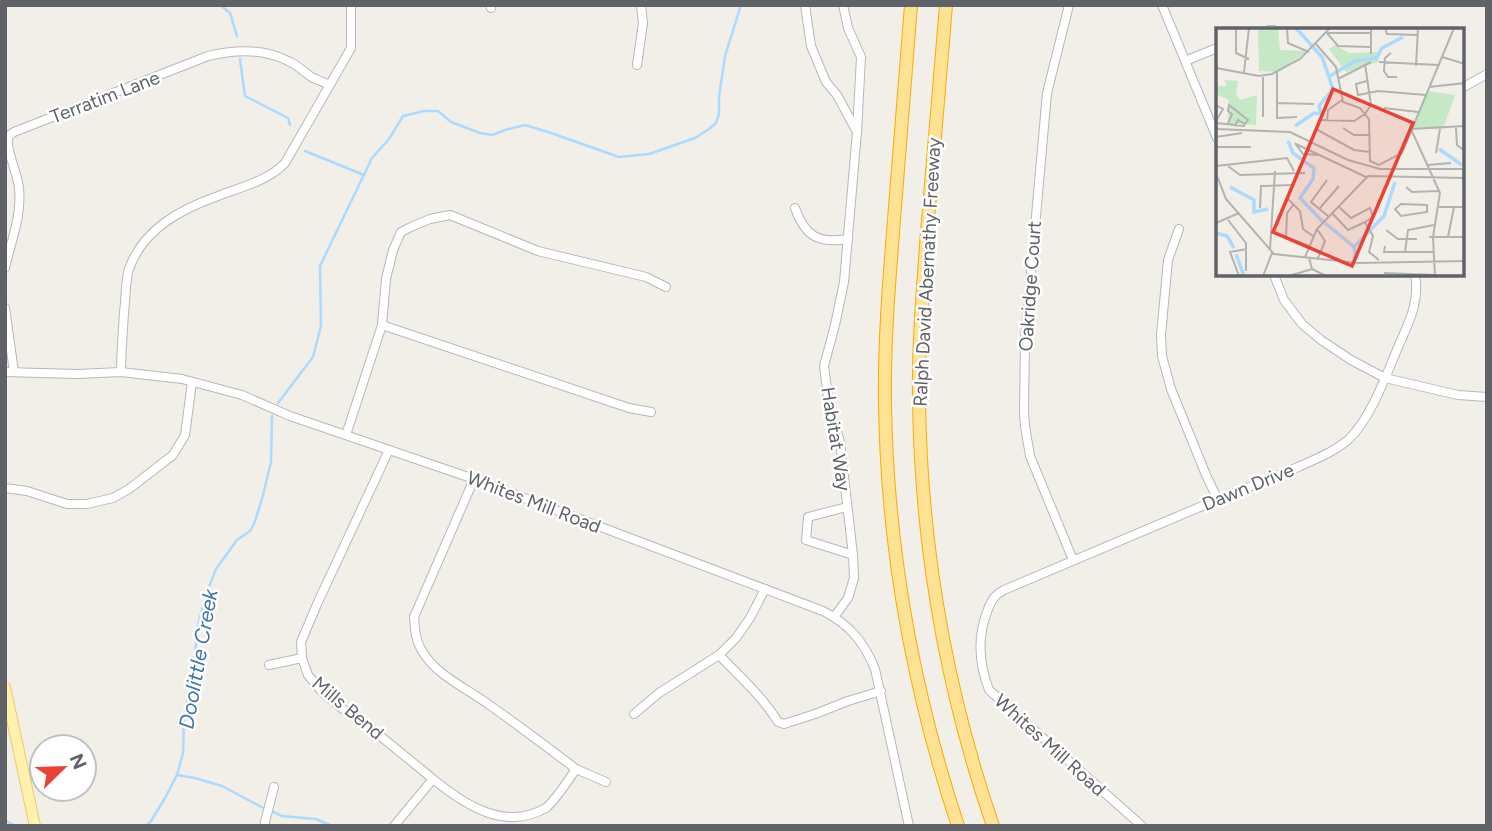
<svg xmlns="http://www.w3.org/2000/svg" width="1492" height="831" font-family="Figtree,sans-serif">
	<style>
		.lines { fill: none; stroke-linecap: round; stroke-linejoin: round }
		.stream { stroke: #aadaff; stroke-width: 2.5 }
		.minor-casing { stroke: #b5b8bc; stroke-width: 10 }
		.major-casing { stroke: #f2c960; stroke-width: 12 }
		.highway-casing { stroke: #f9ab00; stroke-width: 14 }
		.minor { stroke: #fff; stroke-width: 8 }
		.major { stroke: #fff2af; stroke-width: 10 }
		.highway { stroke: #fde293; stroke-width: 12 }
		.labels { text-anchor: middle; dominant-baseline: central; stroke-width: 5; stroke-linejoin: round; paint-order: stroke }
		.street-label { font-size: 19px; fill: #5f6368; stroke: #fff }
		.water-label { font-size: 21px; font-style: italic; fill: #4174aa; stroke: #fff }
		.inset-river { fill: none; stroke: #aadaff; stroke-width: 3.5 }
		.inset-road { fill: none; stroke: #b3b3b1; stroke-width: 2 }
		.view { fill: #ea4335; fill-opacity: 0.15; stroke: #ea4335; stroke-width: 3.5 }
		.inset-edge { fill: none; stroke: #5f6368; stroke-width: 3.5 }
	</style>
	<rect width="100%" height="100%" fill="#f1efe8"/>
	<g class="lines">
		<g class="stream">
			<path d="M220 5 230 13 237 36"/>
			<path d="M240 59 245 96 288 118 290 125"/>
			<path d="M305 151 364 175"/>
			<path d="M278 403 313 357 321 326 320 266 372 158 389 139 403 116 424 111H438L451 122 480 133 492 135 505 130 525 125 551 133 619 157 649 154 695 138 709 129 716 123 719 114V97L725 56 741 5"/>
			<path d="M177 775 195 778 222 786 265 809"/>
			<path d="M271 811 282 816 316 819 332 826"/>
			<path d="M5 820 15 826"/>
			<path d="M146 826 151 821 165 798 177 775 183 753 184 719 192 674 199 621 207 592 216 569 237 540 250 531 254 524 262 499 271 462 272 416"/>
		</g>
		<defs>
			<g id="minor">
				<path d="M490 5 491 8"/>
				<path d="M805 5 811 46 826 82 837 95 857 132"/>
				<path d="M1069 5 1047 93 1025 339 1024 412 1025 426 1030 456 1073 560"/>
				<path d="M1162 5 1217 138"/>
				<path d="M1269 30H1274"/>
				<path d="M1185 61 1217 48"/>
				<path d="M637 65 643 23 641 5"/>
				<path d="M1462 88 1487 74"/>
				<path d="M795 208C805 236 818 244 848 239"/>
				<path d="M1179 229 1168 260 1161 335 1162 356 1171 389 1206 475 1218 500"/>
				<path d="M5 268C11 241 22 216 19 188 18 176 6 148 8 140 9 134 10 135 14 132L208 56C236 49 264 48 290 62 299 66 305 73 313 78 318 80 324 82 329 85"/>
				<path d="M1274 275 1284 300 1302 324 1321 340 1351 360 1385 378 1458 395 1487 397"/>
				<path d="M5 308 14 372"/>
				<path d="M382 325 629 408 651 412"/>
				<path d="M5 372 77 374 121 372 182 379 242 395 290 416 474 479 823 611C849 624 864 642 875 669L909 826"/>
				<path d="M121 372C121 352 123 332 124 312 126 299 125 282 129 269 143 229 181 209 218 196 241 187 268 181 285 163L351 48V5"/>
				<path d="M346 435 382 325 386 279 393 250 401 232 413 226 430 219 450 215 538 251 646 277 666 287"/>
				<path d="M389 450 318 602 301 642 302 658 308 675 322 692 340 707 368 726 433 779 394 826"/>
				<path d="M5 488 27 491 67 504H87L113 498 129 489 173 455 185 435 192 382"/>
				<path d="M847 507 808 517 806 540 853 555"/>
				<path d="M834 617 848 598 854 578 853 555 840 442 829 405 824 366 835 325 844 282 857 132 861 57 848 28 843 5"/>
				<path d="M719 655C740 677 762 696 778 722L784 724 815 714 848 701 881 691"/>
				<path d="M269 665 302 658"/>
				<path d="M634 714 659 693 719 655 736 638 750 618 765 589"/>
				<path d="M576 769 606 782"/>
				<path d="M433 779C466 806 505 831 546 808 558 797 567 782 576 769 547 747 518 725 488 704 466 688 434 674 421 649 415 639 415 628 414 617L474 479"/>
				<path d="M264 826 274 787"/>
				<path d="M1142 826 989 690C979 664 977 638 987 612 991 601 994 595 1004 590 1074 560 1144 530 1214 501 1242 490 1270 479 1298 467 1316 459 1334 452 1349 439 1371 418 1387 373 1399 345 1409 322 1420 301 1415 275"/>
			</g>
			<path id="major" d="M5 687 35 826"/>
			<g id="highway">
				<path d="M911 5C906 72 900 139 895 207 890 272 884 337 885 403 887 546 913 690 958 826"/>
				<path d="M946 5C940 81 933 156 927 232 923 288 918 344 919 401 921 545 946 689 993 826"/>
			</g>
		</defs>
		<use href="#minor" class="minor-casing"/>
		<use href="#major" class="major-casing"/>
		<use href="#highway" class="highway-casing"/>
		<use href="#minor" class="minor"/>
		<use href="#major" class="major"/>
		<use href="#highway" class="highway"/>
	</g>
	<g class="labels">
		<g class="street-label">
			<text transform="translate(105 97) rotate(-21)">Terratim Lane</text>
			<text transform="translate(927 272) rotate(-87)">Ralph David Abernathy Freeway</text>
			<text transform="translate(1030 286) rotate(-86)">Oakridge Court</text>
			<text transform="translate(836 439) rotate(81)">Habitat Way</text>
			<text transform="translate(1248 487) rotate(-22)">Dawn Drive</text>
			<text transform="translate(534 502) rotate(21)">Whites Mill Road</text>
			<text transform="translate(348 708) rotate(40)">Mills Bend</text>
			<text transform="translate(1050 745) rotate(42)">Whites Mill Road</text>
		</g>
		<g class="water-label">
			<text transform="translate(198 659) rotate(-80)">Doolittle Creek</text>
		</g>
	</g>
	<g transform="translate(1216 28)">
		<rect width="248" height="248" fill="#f1efe8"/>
		<path d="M42 0H62L64 22 92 23 61 44 43 43ZM119 17 133 25 165 24 162 34 130 44 113 21ZM8 52 22 53 20 66 24 72 41 67 40 97 12 96 13 72 0 66V58H11ZM211 63 239 67 227 101 197 100Z" fill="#c5e8c5"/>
		<path class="inset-river" d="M114 48 139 33 160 30 166 20 187 9M79 98 98 85 105 86 103 78 117 61 106 29 80 0M72 113 77 125 98 140 97 151 84 170 107 194M223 121 246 137M14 159 38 172V184L52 181M109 195 138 219 141 232M0 205 11 208 18 220M138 219 168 188 179 154M20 226 28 248"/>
		<path class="inset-road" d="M20 0V25L33 31M71 0 72 15 93 24M169 0 171 6 202 7M111 5 122 18 155 19M111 5H155M100 16 120 39 127 74 144 80 153 91 154 133 163 137 186 125 238 0M175 25 169 30 168 43 172 49H181M155 26V0M226 29 249 36M163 34 222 37M200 38 202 0M0 40 43 48 56 46 84 31 114 0M28 44 33 0M61 44V90L81 89M47 49V89M122 51 155 34M151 53 140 56 142 67 162 63 210 67M213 59 249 55M61 75 98 76M0 77 7 81 0 93M168 80 202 84M102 92 138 93 149 86 155 77 149 36M111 93 112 82 126 72M0 95 29 98M12 95 16 86 12 83 13 77 32 92 29 96 22 92 19 98M127 100 138 107H154M240 100 241 117 249 123M0 101 74 104 132 132 164 141H249M100 101 138 122 154 124M195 101 224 165 217 209 219 248M195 101 249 98M0 109 26 105M79 115 87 126 102 127M80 116 150 149M0 119H35M220 125 224 101M212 137 235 135M0 138 71 130 78 143M12 138 24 147 89 145M0 145 10 171 58 226 142 235 249 233M111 152 95 174 112 188M190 159 196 164 223 163M71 170 84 183 87 201 97 208M78 176 71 185 70 209 93 218M185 176 211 177V184L185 188 179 181ZM122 178 135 190 154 180 157 189 149 194M223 179H249M44 180 45 158 77 157M104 180 123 158M116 185 132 202 149 194 157 208 153 224 163 232M12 192 30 215V243M0 195 23 185M101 201 109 213 102 230M170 202 182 211H201M213 209H249M232 209 238 179M169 218 168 224H217M54 221 59 143M189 224 192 202 218 197M89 229 101 201 152 148 249 150M93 230 96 241 110 248M168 245 218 247M23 248 14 224 31 221M47 248 56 225M73 248 96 241"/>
		<path class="view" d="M117 61 197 95 136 238 57 204Z"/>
		<rect width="248" height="248" class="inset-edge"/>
	</g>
	<rect width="1492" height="831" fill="none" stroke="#5f6368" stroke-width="14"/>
	<g transform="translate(63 768) rotate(67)"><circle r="33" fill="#ffffff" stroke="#bfc1c3" stroke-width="2"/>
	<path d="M0-5L12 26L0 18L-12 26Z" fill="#ea4335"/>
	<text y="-10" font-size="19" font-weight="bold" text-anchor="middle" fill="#5f6368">N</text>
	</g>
</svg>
